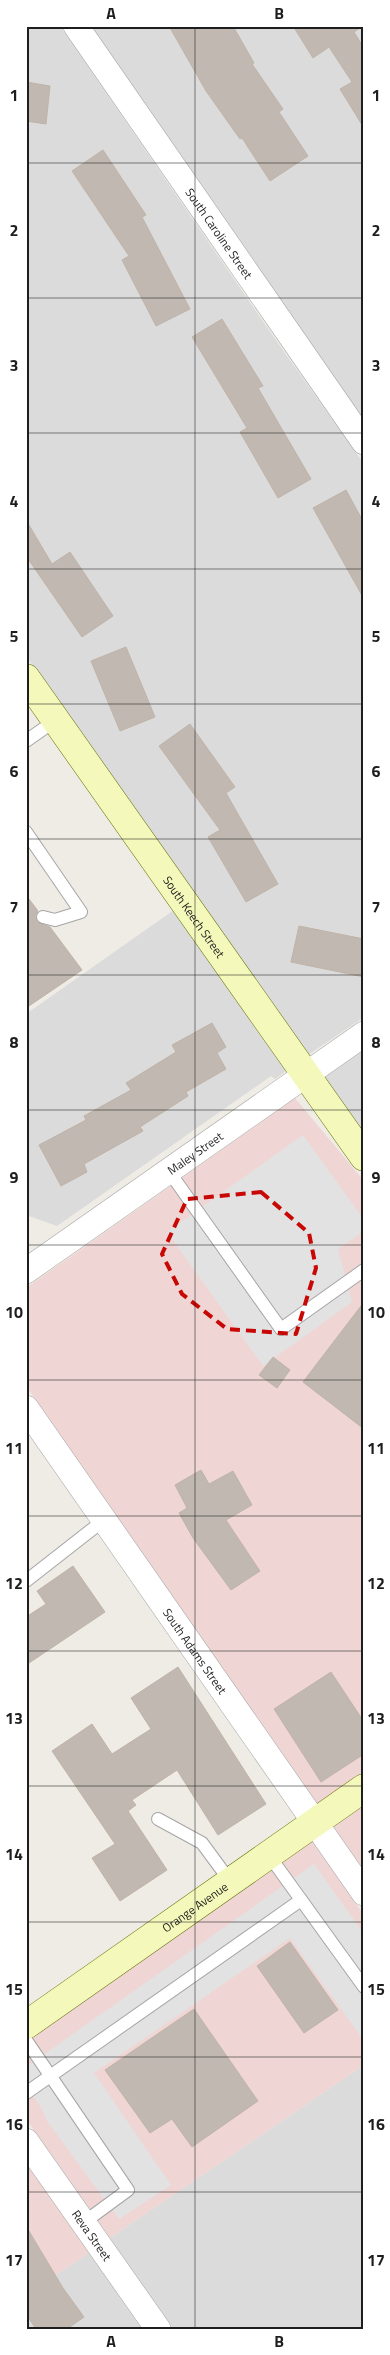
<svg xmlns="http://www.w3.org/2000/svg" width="390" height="2355" font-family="'Titillium Web',sans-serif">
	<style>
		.residential { fill: #dcdbdb }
		.commercial { fill: #efd6d4 }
		.parking { fill: #e2e2e2 }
		.building { fill: #c0b8b1; stroke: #c0b3a7 }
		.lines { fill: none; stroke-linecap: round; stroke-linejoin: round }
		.lane-casing { stroke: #a5a5a5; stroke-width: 14 }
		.street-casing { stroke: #a5a5a5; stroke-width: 26 }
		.secondary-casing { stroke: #667308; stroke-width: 29 }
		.lane { stroke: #fff; stroke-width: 12 }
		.street { stroke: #fff; stroke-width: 25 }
		.secondary { stroke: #f4f8ba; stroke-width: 28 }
		.marked { fill: none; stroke: #c70805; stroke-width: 4; stroke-dasharray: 10 6; stroke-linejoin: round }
		.grid { fill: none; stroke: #1e1e1e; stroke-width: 1; stroke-opacity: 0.55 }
		.labels { text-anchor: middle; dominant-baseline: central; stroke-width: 4; stroke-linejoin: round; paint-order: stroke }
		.street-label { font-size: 12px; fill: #1e1e1e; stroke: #fff }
		.neatline { fill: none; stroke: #1e1e1e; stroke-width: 2 }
		.grid-label { font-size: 16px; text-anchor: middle; font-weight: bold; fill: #1e1e1e }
	</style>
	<rect width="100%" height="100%" fill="#efece5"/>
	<g class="residential">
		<path d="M26 26H60L280 346 364 464V1017L308 1055 26 656Z"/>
		<path d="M91 26H364V420Z"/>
		<path d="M174 910 287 1070 275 1079 271 1076 57 1226 26 1215V1014Z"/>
		<path d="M364 1050V1135L324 1078Z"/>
		<path d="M364 2065V2329H173L110 2238Z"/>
		<path d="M89 2253 142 2329H26V2295Z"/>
	</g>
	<g class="commercial">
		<path d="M295 1098 364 1181V1771L317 1804 26 1386V1288Z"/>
		<path d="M364 1805V1871L333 1826Z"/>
		<path d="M312 1841 364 1915V2065L110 2238 26 2119V2042Z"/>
		<path d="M26 2163 89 2253 26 2295Z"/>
	</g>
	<g class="parking">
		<path d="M303 1135 364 1220V1231L338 1249 352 1302 263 1366 167 1232Z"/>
		<path d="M314 1864 364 1934V2041L290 1938 94 2073 171 2185 119 2219 47 2121 41 2107 26 2086V2067Z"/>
	</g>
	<g class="building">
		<path d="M169 26H233L254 63 252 64 283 109 279 112 308 156 270 181 242 138 240 139 206 91Z"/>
		<path d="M293 26H363L354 32 364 48V128L340 89 352 82 329 47 313 58Z"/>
		<path d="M26 82 50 86 46 124 26 121Z"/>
		<path d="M103 150 146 215 142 217 190 309 156 326 122 260 129 256 72 171Z"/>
		<path d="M222 319 263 386 258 388 311 479 278 498 240 432 247 428 192 337Z"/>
		<path d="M346 490 364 523V599L313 508Z"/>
		<path d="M26 520 52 564 70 552 113 616 82 637 26 556Z"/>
		<path d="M126 647 155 717 120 731 91 661Z"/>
		<path d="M190 724 235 787 226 793 278 884 246 902 208 837 220 830 159 746Z"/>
		<path d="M26 895 38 911 35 916 37 922 50 927 82 970 26 1008Z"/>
		<path d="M299 926 364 939V977L291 962Z"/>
		<path d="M212 1023 226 1047 217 1053 226 1069 186 1092 188 1096 140 1127 143 1131 84 1164 87 1172 61 1186 39 1145 86 1120 84 1116 131 1090 126 1083 176 1052 172 1045Z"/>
		<path d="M364 1302V1429L303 1382Z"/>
		<path d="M273 1357 290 1370 277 1388 259 1375Z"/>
		<path d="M201 1470 209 1484 233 1471 252 1505 226 1520 260 1571 231 1590 193 1538 179 1513 187 1508 175 1485Z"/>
		<path d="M73 1566 105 1612 26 1665V1617L46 1604 37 1591Z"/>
		<path d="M178 1667 266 1804 218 1835 177 1770 132 1800 136 1805 128 1811 167 1870 120 1901 92 1858 115 1844 52 1751 92 1724 112 1754 151 1729 131 1698Z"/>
		<path d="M331 1672 364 1722V1754L321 1782 274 1709Z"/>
		<path d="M290 1942 338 2010 304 2033 257 1966Z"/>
		<path d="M194 2009 258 2101 192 2147 172 2119 150 2133 105 2070Z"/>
		<path d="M26 2226 63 2288 84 2317 67 2329H36L26 2314Z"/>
	</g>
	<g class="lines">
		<defs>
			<g id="lane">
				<path d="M26 741 56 720"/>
				<path d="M26 832 81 912 55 920 43 917"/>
				<path d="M168 1170 281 1329 364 1270"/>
				<path d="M26 1581 104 1520"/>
				<path d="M158 1819 202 1843 230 1881"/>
				<path d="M268 1854 364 1987"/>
				<path d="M26 2040 128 2190 83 2223"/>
				<path d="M26 2093 301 1900"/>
			</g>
			<g id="street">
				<path id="s1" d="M76 26 364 442"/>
				<path id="s2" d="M26 1271 364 1034"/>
				<path id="s3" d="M26 1408 364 1893"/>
				<path id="s4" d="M26 2141 158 2329"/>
			</g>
			<g id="secondary">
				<path id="s5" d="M26 678 364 1157"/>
				<path id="s6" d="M26 2025 364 1788"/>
			</g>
		</defs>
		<use href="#lane" class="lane-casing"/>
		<use href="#street" class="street-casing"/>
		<use href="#secondary" class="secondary-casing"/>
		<use href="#lane" class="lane"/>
		<use href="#street" class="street"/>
		<use href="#secondary" class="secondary"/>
	</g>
	<path class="marked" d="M261 1192 309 1233 316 1268 296 1334 227 1329 182 1294 162 1254 187 1199Z"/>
	<path class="grid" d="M195 26V2329M26 163H364M26 298H364M26 433H364M26 569H364M26 704H364M26 839H364M26 975H364M26 1110H364M26 1245H364M26 1380H364M26 1516H364M26 1651H364M26 1786H364M26 1922H364M26 2057H364M26 2192H364"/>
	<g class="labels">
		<g class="street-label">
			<text stroke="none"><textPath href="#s1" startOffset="252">South Caroline Street</textPath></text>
			<text stroke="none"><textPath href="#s5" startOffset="292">South Keech Street</textPath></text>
			<text stroke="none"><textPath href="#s2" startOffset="206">Maley Street</textPath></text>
			<text stroke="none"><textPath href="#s3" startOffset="296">South Adams Street</textPath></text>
			<text stroke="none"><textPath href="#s6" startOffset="206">Orange Avenue</textPath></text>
			<text stroke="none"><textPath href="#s4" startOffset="115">Reva Street</textPath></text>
		</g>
	</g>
	<rect width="390" height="2355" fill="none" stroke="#ffffff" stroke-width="55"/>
	<rect x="28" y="28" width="334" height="2300" class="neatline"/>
	<g class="grid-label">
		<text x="111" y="19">A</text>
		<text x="279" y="19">B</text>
		<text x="14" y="101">1</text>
		<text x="376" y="101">1</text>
		<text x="14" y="236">2</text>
		<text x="376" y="236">2</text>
		<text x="14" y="371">3</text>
		<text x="376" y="371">3</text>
		<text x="14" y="507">4</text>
		<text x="376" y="507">4</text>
		<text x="14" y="642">5</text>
		<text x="376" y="642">5</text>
		<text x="14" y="777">6</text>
		<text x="376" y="777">6</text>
		<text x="14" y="913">7</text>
		<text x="376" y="913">7</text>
		<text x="14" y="1048">8</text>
		<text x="376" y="1048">8</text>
		<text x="14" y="1183">9</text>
		<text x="376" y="1183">9</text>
		<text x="14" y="1318">10</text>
		<text x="376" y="1318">10</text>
		<text x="14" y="1454">11</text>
		<text x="376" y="1454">11</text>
		<text x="14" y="1589">12</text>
		<text x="376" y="1589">12</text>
		<text x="14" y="1724">13</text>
		<text x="376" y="1724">13</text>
		<text x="14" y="1860">14</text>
		<text x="376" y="1860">14</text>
		<text x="14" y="1995">15</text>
		<text x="376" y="1995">15</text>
		<text x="14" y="2130">16</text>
		<text x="376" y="2130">16</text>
		<text x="14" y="2266">17</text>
		<text x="376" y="2266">17</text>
		<text x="111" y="2347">A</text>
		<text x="279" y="2347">B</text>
	</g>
</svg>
